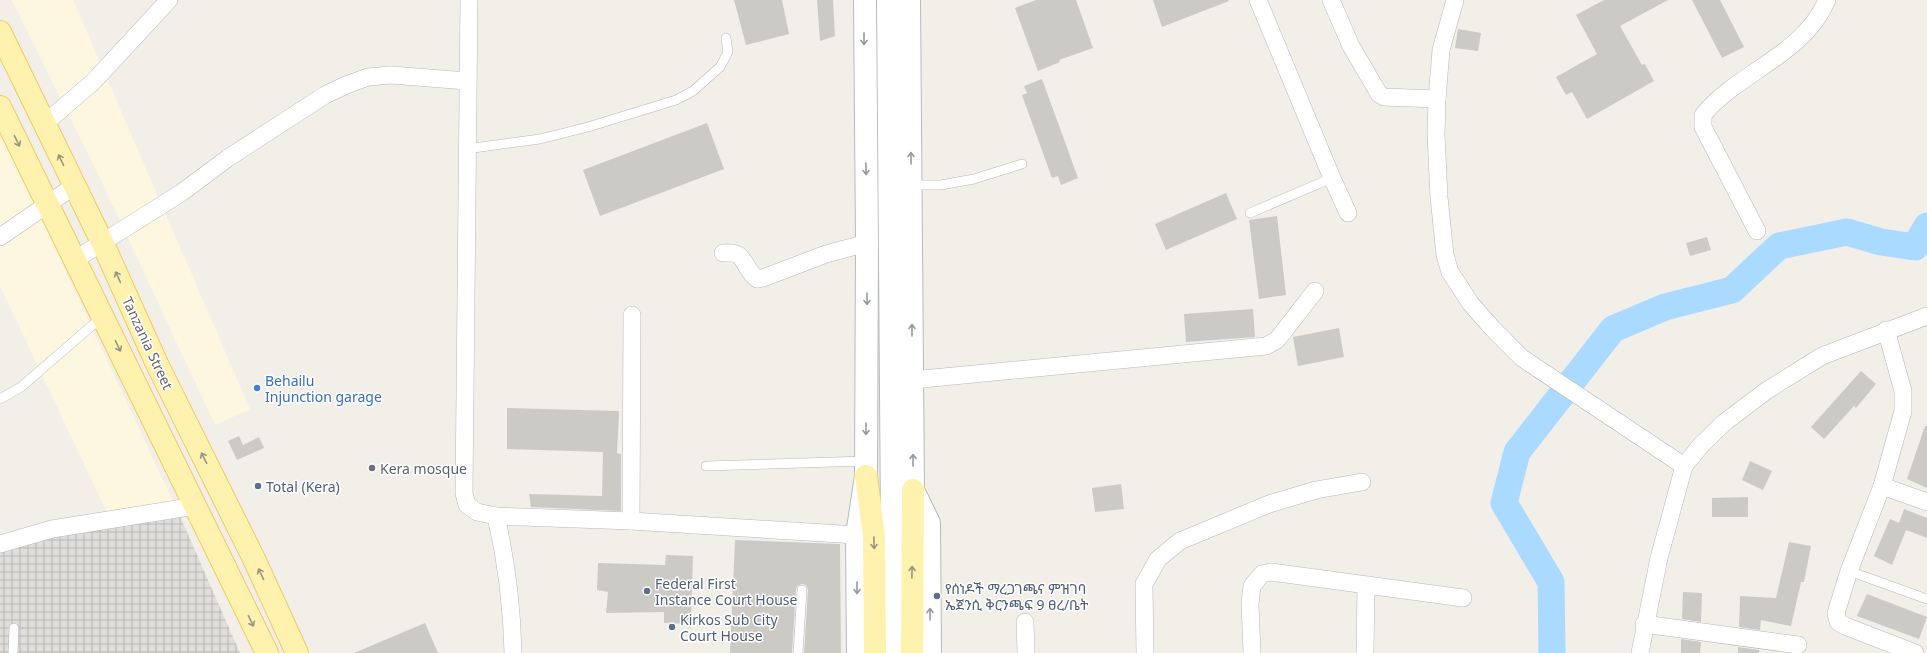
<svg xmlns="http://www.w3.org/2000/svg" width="1927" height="653" font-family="'Noto Sans','Noto Sans Ethiopic',sans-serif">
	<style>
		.commercial { fill: #fef7e0 }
		.industrial { fill: url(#industrial-grid) }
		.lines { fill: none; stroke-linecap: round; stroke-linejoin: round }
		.river { stroke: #aadaff; stroke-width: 27 }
		.building { fill: #cccac5 }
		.lane-casing { stroke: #b5b8bc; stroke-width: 10 }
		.street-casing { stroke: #b5b8bc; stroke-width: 18 }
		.secondary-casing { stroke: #b6babf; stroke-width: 24 }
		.primary-casing { stroke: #f2c960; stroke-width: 24 }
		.lane { stroke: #fff; stroke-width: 9 }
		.street { stroke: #fff; stroke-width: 17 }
		.secondary { stroke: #fff; stroke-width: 22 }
		.primary { stroke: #fff2af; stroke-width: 22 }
		.oneway { stroke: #979a9d }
		.oneway2 { stroke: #979581 }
		.shop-dot { fill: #3f7fe0; stroke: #fff; stroke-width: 1.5 }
		.worship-dot { fill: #6b7280; stroke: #fff; stroke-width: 1.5 }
		.service-dot { fill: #5c6f8a; stroke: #fff; stroke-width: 1.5 }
		.labels { text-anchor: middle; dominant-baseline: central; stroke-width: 3; stroke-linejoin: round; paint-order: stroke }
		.street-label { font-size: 14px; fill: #5f6368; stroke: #fff }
		.shop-label { font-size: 14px; fill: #366cbe; stroke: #fff; text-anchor: start }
		.worship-label { font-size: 14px; fill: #5b616d; stroke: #fff; text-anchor: start }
		.service-label { font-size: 14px; fill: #4e5e75; stroke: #fff; text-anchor: start }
	</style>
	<defs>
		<pattern id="industrial-grid" width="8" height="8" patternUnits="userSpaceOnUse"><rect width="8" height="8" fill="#e0deda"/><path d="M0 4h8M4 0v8" fill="none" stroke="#b9b8b5"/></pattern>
	</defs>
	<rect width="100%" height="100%" fill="#f1efe8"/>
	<g class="commercial">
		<path d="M12 0H73L250 409 215 425 105 189Z"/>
		<path d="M0 131 179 514 112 523 0 286Z"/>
	</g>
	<path class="industrial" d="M179 514 240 653H0V543Z"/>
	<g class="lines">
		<path class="river" d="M1552 653 1551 582 1504 503 1517 452 1613 329 1665 307 1732 290 1779 246 1847 232 1881 242 1915 247 1927 226"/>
	</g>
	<g class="building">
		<path d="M734 0H782L789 34 746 45Z"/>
		<path d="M817 0H833L835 36 820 41Z"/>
		<path d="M1036 0H1076L1093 48 1059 60 1060 62 1038 71 1015 8Z"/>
		<path d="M1153 0H1228L1229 1 1162 27Z"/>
		<path d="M1604 0H1668L1620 26 1642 65 1645 64 1654 81 1587 119 1572 92 1566 95 1556 77 1597 54 1576 15Z"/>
		<path d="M1692 0H1720L1744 47 1722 58Z"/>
		<path d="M1458 29 1481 33 1478 51 1455 48Z"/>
		<path d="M1042 79 1078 178 1061 185 1058 176 1052 178 1022 95 1027 93 1024 86Z"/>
		<path d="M707 123 724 169 600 216 583 170Z"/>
		<path d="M1226 193 1237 219 1166 250 1155 224Z"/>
		<path d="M1277 216 1286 295 1259 299 1249 220Z"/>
		<path d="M1707 237 1711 250 1690 256 1686 243Z"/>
		<path d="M1253 309 1255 337 1186 342 1184 314Z"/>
		<path d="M1339 328 1344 357 1298 366 1293 337Z"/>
		<path d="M1861 371 1876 384 1856 408 1854 406 1824 439 1811 427Z"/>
		<path d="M507 408 619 411 617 453 621 454V511L531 507 529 494 602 496 603 452 507 449Z"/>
		<path d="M1925 426H1927V488L1907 479Z"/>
		<path d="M239 436 243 445 259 437 264 448 237 460 228 441Z"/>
		<path d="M1750 461 1772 471 1763 490 1742 480Z"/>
		<path d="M1121 484 1124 509 1095 512 1092 488Z"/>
		<path d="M1748 497V517H1712V498Z"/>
		<path d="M1904 509 1927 518V538L1906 530 1892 565 1874 556 1890 519 1899 523Z"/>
		<path d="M735 540 840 544 841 653H804L808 590 806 585 802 584 797 586 796 590 792 653H730Z"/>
		<path d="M1789 542 1811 546 1804 582H1801L1791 626 1761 620 1760 630 1739 627 1740 596 1776 598Z"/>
		<path d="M666 555 693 556 691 624 664 623V612L606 613 608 592 597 590 598 563 665 565Z"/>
		<path d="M1683 592 1702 593 1701 622 1682 619Z"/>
		<path d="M1867 594 1927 617 1919 639 1857 616Z"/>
		<path d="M425 623 438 653H354Z"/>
		<path d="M1681 639 1701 642 1700 653H1681Z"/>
		<path d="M1738 647 1759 650V653H1738Z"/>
	</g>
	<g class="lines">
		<defs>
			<g id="lane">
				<path d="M466 149 540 139 588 127 676 100 693 91 720 67 728 52 726 38"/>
				<path d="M911 185H941L974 179 1022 164"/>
				<path d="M1250 213 1332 178"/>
				<path d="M0 399 21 387 103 316"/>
				<path d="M706 466 866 461"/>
				<path d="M1849 571 1927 599"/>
				<path d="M13 653 14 628"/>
				<path d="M798 653 802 590"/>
			</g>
			<g id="street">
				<path d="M469 0 464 493 467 505 477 512 496 516 631 521 857 535"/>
				<path d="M1258 0 1332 178 1348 213"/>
				<path d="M1331 0 1351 46 1379 94 1384 97 1437 99"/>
				<path d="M1455 0 1441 50 1437 99 1436 135 1439 197 1445 255 1450 272 1471 304 1493 329 1522 358 1684 466 1659 558 1640 653"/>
				<path d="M44 124 93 82 169 0"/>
				<path d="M1757 231 1703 127V115C1738 72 1804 55 1827 0"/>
				<path d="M0 237 74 186"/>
				<path d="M723 253C747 250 741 266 757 279L763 278 826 254 867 243"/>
				<path d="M76 259 181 193 228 158 325 95 346 85 368 77 391 75 467 81"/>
				<path d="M1886 330 1903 391V411L1882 486 1849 571 1836 613 1838 622 1845 626 1915 653"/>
				<path d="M912 380 1266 346 1277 340 1315 291"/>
				<path d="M1684 466 1702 444 1725 422 1766 391 1822 356 1927 316"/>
				<path d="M1882 486 1927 502"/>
				<path d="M496 516C507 564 512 604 513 653"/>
				<path d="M631 521 632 315"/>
				<path d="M0 544 52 529 195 506"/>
				<path d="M1025 622 1026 653"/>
				<path d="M1644 624 1798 645"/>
				<path d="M1145 653 1144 584 1158 559 1180 541 1269 504 1316 490 1362 482"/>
				<path d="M1252 653 1250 604 1252 586 1262 574 1271 572 1463 598"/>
				<path d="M1365 653 1366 586"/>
			</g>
			<g id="secondary">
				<path d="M888 0 893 653"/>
				<path d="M909 0 913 490 929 523 930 653"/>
				<path d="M858 653 857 535 866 476 867 243 865 0"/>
			</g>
			<g id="primary">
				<path d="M0 32 103 244 157 364 254 559 297 653"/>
				<path d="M0 107 267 653"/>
				<path d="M866 476 874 536 875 653"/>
				<path d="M912 653 913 490"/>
			</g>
		</defs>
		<use href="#lane" class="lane-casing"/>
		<use href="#street" class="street-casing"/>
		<use href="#secondary" class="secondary-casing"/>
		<use href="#primary" class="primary-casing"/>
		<use href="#lane" class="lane"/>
		<use href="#street" class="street"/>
		<use href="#secondary" class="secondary"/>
		<use href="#primary" class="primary"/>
	</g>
	<defs><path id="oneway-shaft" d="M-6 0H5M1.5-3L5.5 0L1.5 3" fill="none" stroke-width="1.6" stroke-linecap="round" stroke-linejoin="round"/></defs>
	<g class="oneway">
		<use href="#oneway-shaft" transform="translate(864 39) rotate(90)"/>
		<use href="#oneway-shaft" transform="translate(911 158) rotate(-91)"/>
		<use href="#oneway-shaft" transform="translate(866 169) rotate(89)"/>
		<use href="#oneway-shaft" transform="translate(867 299) rotate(90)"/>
		<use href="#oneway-shaft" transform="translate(912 330) rotate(-90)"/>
		<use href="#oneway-shaft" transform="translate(866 429) rotate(90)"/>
		<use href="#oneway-shaft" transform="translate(913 460) rotate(-90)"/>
		<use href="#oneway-shaft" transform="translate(857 588) rotate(90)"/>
		<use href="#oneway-shaft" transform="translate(930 614) rotate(-90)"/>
	</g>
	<g class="oneway2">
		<use href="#oneway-shaft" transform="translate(17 141) rotate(64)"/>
		<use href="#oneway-shaft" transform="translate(61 160) rotate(-115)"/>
		<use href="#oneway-shaft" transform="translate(118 277) rotate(-114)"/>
		<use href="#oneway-shaft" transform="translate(118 346) rotate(64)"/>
		<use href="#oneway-shaft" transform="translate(204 458) rotate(-117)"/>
		<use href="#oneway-shaft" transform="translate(874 543) rotate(89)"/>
		<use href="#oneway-shaft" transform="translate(912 572) rotate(-89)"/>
		<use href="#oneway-shaft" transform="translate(261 574) rotate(-115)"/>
		<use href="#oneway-shaft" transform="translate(251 621) rotate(64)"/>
	</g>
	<circle class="shop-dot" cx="257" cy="388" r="4"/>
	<circle class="worship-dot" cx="372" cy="468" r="4"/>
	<g class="service-dot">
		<circle cx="258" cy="486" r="4"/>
		<circle cx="647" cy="591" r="4"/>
		<circle cx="937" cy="596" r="4"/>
		<circle cx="672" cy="627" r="4"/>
	</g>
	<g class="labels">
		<g class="street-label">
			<text transform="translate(148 343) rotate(65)">Tanzania Street</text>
		</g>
		<g class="shop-label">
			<text x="265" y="380">Behailu<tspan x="265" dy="16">Injunction garage</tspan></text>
		</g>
		<g class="worship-label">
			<text x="380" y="468">Kera mosque</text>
		</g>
		<g class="service-label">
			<text x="266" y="486">Total (Kera)</text>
			<text x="655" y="583">Federal First<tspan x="655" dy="16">Instance Court House</tspan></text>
			<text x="945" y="588">የሰነዶች ማረጋገጫና ምዝገባ<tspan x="945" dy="16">ኤጀንሲ ቅርንጫፍ 9 ፀረ/ቤት</tspan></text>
			<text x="680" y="619">Kirkos Sub City<tspan x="680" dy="16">Court House</tspan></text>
		</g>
	</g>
</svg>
